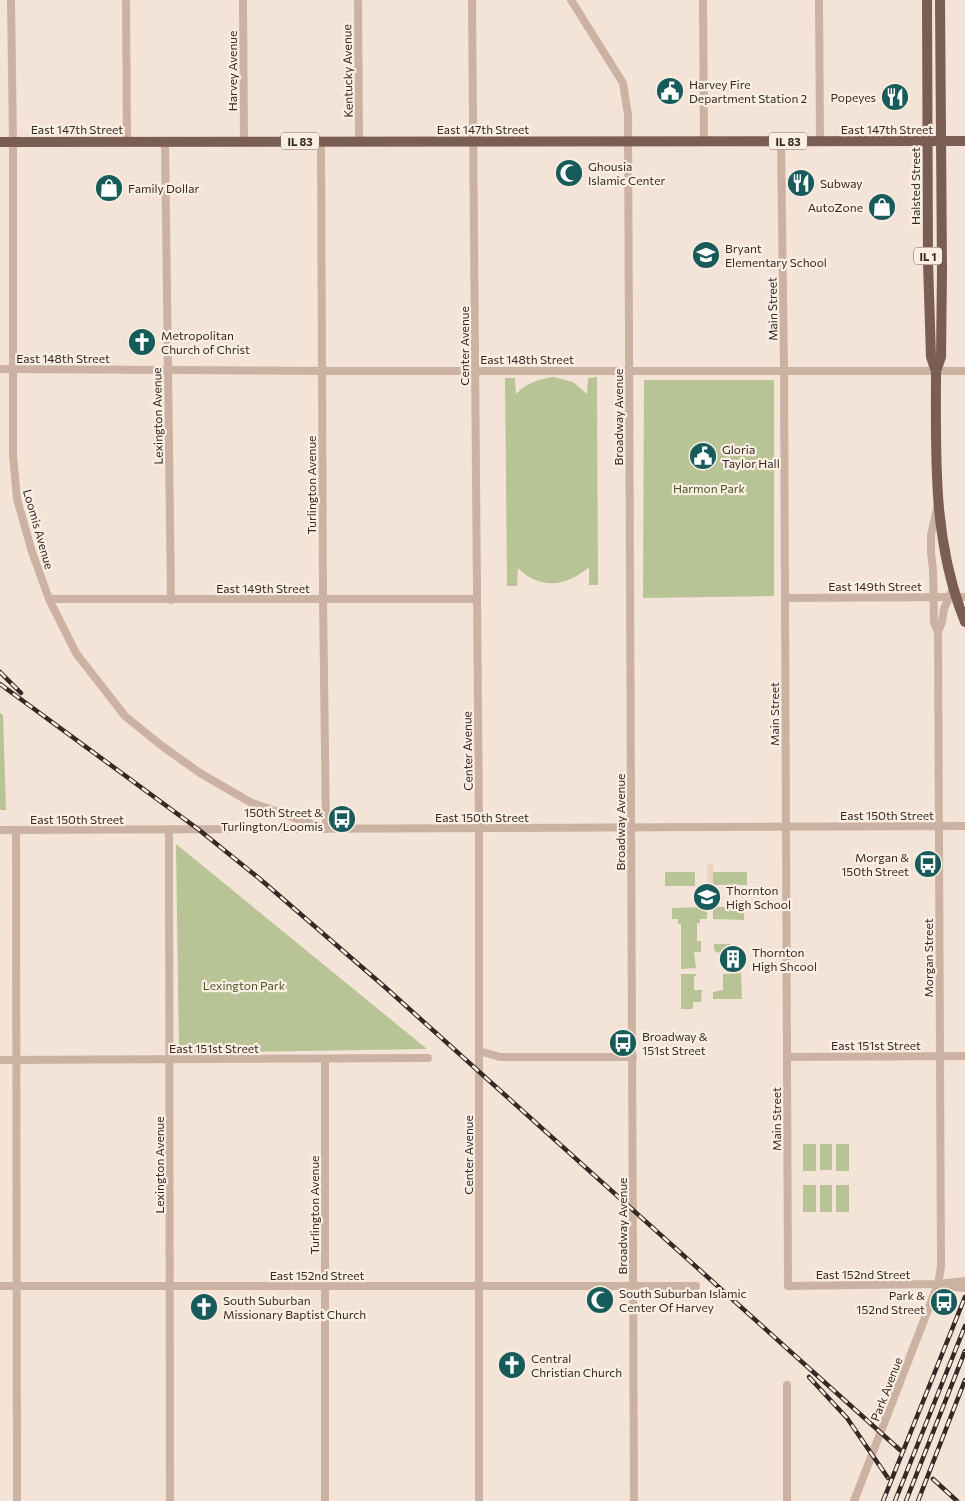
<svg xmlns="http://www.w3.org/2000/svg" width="965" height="1501" font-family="Commissioner,sans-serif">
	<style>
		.green { fill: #b8c495 }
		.plaza { fill: #edd4bc }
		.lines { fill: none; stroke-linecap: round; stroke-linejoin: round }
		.minor { stroke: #ccb2a2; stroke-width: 8 }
		.major { stroke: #7a5e54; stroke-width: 10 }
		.rail-casing { stroke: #362925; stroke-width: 4.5 }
		.rail { stroke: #fbeee3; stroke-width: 2.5; stroke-dasharray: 8; stroke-linecap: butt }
		.labels { text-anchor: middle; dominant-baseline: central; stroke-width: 4.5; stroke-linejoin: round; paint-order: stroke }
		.shield { fill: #fbeee3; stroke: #71645e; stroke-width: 1 }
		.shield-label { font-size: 11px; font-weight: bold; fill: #362925 }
		.street-label { font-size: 12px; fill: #362925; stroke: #fbeee3 }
		.poi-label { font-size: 12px; fill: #362925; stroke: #fbeee3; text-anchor: start }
		.park-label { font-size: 12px; fill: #495726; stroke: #fbeee3 }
	</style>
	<rect width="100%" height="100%" fill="#f3e4d7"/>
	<g class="green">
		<path d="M554 377 573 382 587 394 588 378 597 377 598 585H589V567C566 587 540 590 518 568L517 586H507L505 378H515L516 394C527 383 538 379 554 377Z"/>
		<path d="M644 380H774V596L643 598Z"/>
		<path d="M0 713 3 715 6 810H0Z"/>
		<path d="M176 844 427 1049 179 1053Z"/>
		<rect x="665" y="872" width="30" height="14"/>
		<rect x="713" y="872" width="34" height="13"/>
		<path d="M707 907V919H700V923H697V941H701V952H694L696 968 681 969V924H678V919H672V908Z"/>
		<path d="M713 907H744V920L713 919Z"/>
		<path d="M714 944H730V968H723V953L716 952 714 950Z"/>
		<path d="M741 973 742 999H713V992L723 990V974Z"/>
		<path d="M681 974H696V976H694V990H702L701 1002H693V1009H681Z"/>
		<rect x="803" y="1144" width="13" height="27"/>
		<rect x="820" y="1144" width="12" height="26"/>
		<rect x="836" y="1144" width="13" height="27"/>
		<rect x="803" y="1185" width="13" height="27"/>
		<rect x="820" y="1185" width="12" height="27"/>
		<rect x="836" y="1185" width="13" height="27"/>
	</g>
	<path class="plaza" d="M707 863 713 864V894H708Z"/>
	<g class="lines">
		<g class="minor">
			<path d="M11 0 13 142V455L17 499 32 552 49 599 76 653 125 716 162 746 200 773 250 802 326 829"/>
			<path d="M126 0 127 141"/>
			<path d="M243 0 244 141"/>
			<path d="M358 0 359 141"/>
			<path d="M472 0 479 829V1501"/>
			<path d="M571 0 623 83 628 115 634 1501"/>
			<path d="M703 0 704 142"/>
			<path d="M819 0 820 141"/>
			<path d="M165 141 171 600"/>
			<path d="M321 141 323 599 326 829"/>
			<path d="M781 141 784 370 788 1286 938 1284 965 1281"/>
			<path d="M0 369 322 371H965"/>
			<path d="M937 508 931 535V553L933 570 934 623 938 632"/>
			<path d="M785 598 965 597"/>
			<path d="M49 599H477"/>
			<path d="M169 829 170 1501"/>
			<path d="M0 830 965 826"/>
			<path d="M16 830 17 1501"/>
			<path d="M479 1051 500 1057H633"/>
			<path d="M787 1057 965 1056"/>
			<path d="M325 1059V1501"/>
			<path d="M0 1060 428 1058"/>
			<path d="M0 1286H696"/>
			<path d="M947 1286 964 1288"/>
			<path d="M787 1385V1501"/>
			<path d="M854 1501 938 1284 941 1267 938 632 942 622 944 609 953 588"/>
		</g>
		<g class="major">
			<path d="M927 0 928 262 931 357 936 371"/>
			<path d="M940 0 942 270 941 357 936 371C936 457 932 540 965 622"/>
			<path d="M0 142 965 141"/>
		</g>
		<defs>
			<g id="rail">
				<path d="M0 672 21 693"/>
				<path d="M0 684 198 829 260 879 386 988 900 1450"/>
				<path d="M809 1377 847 1418 888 1478"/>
				<path d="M933 1479 957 1501"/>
				<path d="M883 1501 965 1297"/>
				<path d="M895 1501 965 1326"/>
				<path d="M906 1501 965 1351"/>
				<path d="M918 1501 965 1380"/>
			</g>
		</defs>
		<use href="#rail" class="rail-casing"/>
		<use href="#rail" class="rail"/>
	</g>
	<defs>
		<symbol id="civic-disc" viewBox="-11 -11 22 22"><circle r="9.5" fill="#175c5b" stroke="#fbeee3"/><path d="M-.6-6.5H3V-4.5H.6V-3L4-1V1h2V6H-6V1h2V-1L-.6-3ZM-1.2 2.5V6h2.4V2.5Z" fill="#fff"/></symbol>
		<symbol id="restaurant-disc" viewBox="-11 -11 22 22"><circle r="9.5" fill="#175c5b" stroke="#fbeee3"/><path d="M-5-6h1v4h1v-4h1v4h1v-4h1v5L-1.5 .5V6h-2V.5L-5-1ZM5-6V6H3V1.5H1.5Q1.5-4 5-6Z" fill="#fff"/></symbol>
		<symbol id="mosque-disc" viewBox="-11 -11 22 22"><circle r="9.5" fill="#175c5b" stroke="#fbeee3"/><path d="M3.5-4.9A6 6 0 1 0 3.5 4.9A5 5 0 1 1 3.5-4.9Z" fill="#fff"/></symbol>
		<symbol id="shop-disc" viewBox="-11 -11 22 22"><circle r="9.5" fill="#175c5b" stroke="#fbeee3"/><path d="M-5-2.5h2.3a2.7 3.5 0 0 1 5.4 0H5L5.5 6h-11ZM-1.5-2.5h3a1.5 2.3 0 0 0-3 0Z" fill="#fff"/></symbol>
		<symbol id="school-disc" viewBox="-11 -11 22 22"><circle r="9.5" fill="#175c5b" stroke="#fbeee3"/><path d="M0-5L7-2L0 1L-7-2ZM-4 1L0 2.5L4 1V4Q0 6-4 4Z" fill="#fff"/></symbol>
		<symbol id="church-disc" viewBox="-11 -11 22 22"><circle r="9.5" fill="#175c5b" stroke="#fbeee3"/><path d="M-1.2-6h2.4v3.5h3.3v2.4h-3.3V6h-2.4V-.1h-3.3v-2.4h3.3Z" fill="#fff"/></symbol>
		<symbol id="bus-disc" viewBox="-11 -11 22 22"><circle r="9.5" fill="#175c5b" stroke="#fbeee3"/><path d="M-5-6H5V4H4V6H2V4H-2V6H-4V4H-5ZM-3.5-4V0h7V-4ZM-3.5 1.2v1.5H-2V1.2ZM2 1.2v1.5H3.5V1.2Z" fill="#fff"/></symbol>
		<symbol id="building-disc" viewBox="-11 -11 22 22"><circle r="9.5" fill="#175c5b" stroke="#fbeee3"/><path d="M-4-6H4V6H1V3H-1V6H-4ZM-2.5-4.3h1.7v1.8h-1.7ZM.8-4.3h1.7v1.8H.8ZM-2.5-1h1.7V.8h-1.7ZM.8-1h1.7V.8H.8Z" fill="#fff"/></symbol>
	</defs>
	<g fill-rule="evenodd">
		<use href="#civic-disc" x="654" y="75" width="32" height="32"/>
		<use href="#restaurant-disc" x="879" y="81" width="32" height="32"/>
		<use href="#mosque-disc" x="553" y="157" width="32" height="32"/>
		<use href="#restaurant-disc" x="785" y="167" width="32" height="32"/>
		<use href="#shop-disc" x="93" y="172" width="32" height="32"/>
		<use href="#shop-disc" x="866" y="191" width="32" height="32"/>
		<use href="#school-disc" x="690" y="239" width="32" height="32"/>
		<use href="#church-disc" x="126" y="326" width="32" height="32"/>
		<use href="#civic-disc" x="687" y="440" width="32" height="32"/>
		<use href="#bus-disc" x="326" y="803" width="32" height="32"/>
		<use href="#bus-disc" x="912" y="848" width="32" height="32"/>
		<use href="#school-disc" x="691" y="881" width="32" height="32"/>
		<use href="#building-disc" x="717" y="943" width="32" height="32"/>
		<use href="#bus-disc" x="607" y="1027" width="32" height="32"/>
		<use href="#mosque-disc" x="584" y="1284" width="32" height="32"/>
		<use href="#bus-disc" x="928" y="1286" width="32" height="32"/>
		<use href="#church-disc" x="188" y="1291" width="32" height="32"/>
		<use href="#church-disc" x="496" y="1349" width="32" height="32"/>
	</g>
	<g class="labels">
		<g class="shield">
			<rect x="281" y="132.5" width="38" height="17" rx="4"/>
			<rect x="769" y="132.5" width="38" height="17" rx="4"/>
			<rect x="914" y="247.5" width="28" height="17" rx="4"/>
		</g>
		<g class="shield-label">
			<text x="300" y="141">IL 83</text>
			<text x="788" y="141">IL 83</text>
			<text x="928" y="256">IL 1</text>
		</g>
		<g class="street-label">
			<text transform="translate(232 71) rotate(-90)">Harvey Avenue</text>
			<text transform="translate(347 71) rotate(-91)">Kentucky Avenue</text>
			<text x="77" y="129">East 147th Street</text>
			<text x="483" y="129">East 147th Street</text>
			<text x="887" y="129">East 147th Street</text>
			<text transform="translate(915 186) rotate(-90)">Halsted Street</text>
			<text transform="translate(772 309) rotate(-91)">Main Street</text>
			<text transform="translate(464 346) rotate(-90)">Center Avenue</text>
			<text x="63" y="358">East 148th Street</text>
			<text x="527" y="359">East 148th Street</text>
			<text transform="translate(157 416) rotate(-91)">Lexington Avenue</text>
			<text transform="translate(618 417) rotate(-90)">Broadway Avenue</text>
			<text transform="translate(311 485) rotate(-90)">Turlington Avenue</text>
			<text transform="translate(39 529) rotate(74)">Loomis Avenue</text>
			<text x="875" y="586">East 149th Street</text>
			<text x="263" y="588">East 149th Street</text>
			<text transform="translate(774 714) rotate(-90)">Main Street</text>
			<text transform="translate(467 751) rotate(-91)">Center Avenue</text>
			<text x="887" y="815">East 150th Street</text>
			<text x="482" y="817">East 150th Street</text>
			<text x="77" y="819">East 150th Street</text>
			<text transform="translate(620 822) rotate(-90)">Broadway Avenue</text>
			<text transform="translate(928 958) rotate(-90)">Morgan Street</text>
			<text x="876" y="1045">East 151st Street</text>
			<text x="214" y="1048">East 151st Street</text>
			<text transform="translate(776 1119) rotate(-90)">Main Street</text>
			<text transform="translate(468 1155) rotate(-90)">Center Avenue</text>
			<text transform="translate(159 1165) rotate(-90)">Lexington Avenue</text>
			<text transform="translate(314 1205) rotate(-90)">Turlington Avenue</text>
			<text transform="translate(622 1226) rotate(-90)">Broadway Avenue</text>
			<text x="863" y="1274">East 152nd Street</text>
			<text x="317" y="1275">East 152nd Street</text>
			<text transform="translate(886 1389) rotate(-69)">Park Avenue</text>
		</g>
		<g class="poi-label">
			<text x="689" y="84">Harvey Fire<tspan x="689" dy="14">Department Station 2</tspan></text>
			<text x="876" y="97" text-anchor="end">Popeyes</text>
			<text x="588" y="166">Ghousia<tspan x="588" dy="14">Islamic Center</tspan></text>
			<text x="820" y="183">Subway</text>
			<text x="128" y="188">Family Dollar</text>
			<text x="863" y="207" text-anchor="end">AutoZone</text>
			<text x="725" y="248">Bryant<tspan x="725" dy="14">Elementary School</tspan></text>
			<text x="161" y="335">Metropolitan<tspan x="161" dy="14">Church of Christ</tspan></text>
			<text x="722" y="449">Gloria<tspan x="722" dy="14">Taylor Hall</tspan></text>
			<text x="323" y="812" text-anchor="end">150th Street &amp;<tspan x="323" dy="14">Turlington/Loomis</tspan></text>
			<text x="909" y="857" text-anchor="end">Morgan &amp;<tspan x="909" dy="14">150th Street</tspan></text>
			<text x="726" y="890">Thornton<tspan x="726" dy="14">High School</tspan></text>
			<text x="752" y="952">Thornton<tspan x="752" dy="14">High Shcool</tspan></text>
			<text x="642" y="1036">Broadway &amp;<tspan x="642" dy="14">151st Street</tspan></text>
			<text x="619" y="1293">South Suburban Islamic<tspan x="619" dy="14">Center Of Harvey</tspan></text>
			<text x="925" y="1295" text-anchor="end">Park &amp;<tspan x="925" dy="14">152nd Street</tspan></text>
			<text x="223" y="1300">South Suburban<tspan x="223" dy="14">Missionary Baptist Church</tspan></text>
			<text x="531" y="1358">Central<tspan x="531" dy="14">Christian Church</tspan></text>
		</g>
		<g class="park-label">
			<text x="709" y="488">Harmon Park</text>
			<text x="244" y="985">Lexington Park</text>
		</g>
	</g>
</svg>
